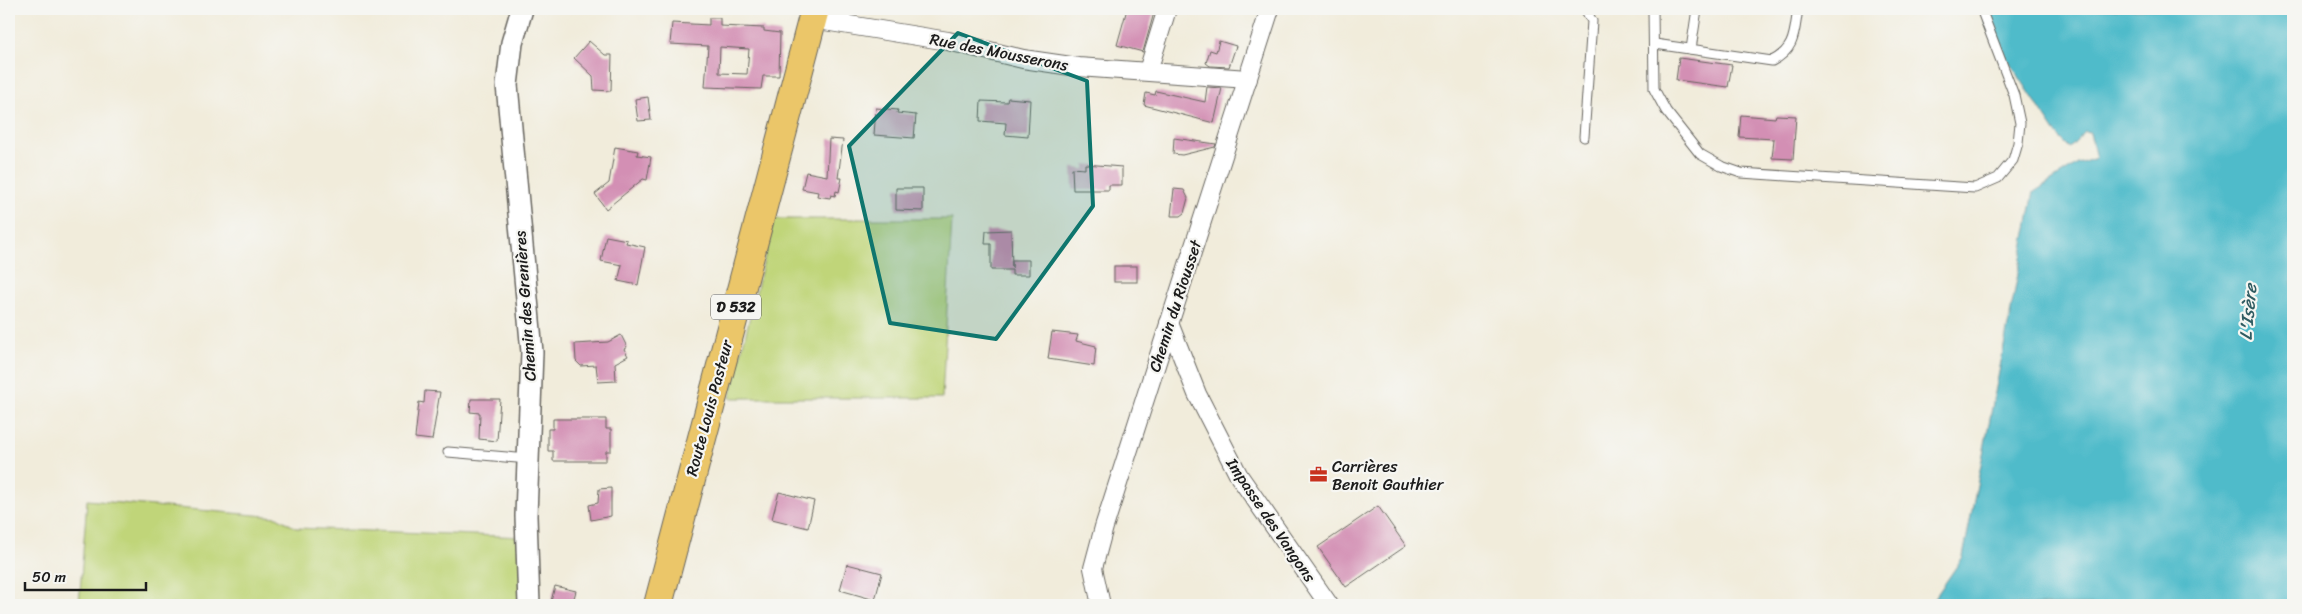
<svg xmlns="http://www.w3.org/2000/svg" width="2302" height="614" font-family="Sriracha,sans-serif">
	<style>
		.green { fill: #c0d579; stroke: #6e784a }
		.water { fill: #4fbbca; stroke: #366c73 }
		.building { fill: #d38fb4; fill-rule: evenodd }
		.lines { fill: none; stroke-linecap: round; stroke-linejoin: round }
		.service-casing { stroke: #67655f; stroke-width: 11 }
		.minor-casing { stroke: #67655f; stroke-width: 20 }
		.tertiary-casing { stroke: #67655f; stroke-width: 24 }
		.primary-casing { stroke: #67655f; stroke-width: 30 }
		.service { stroke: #fff; stroke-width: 9 }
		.minor { stroke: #fff; stroke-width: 18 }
		.tertiary { stroke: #fff; stroke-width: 21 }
		.primary { stroke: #ebc669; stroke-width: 28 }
		.marked { fill: #0f766e; fill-opacity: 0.2; stroke: #0f766e; stroke-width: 4; stroke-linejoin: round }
		.labels { text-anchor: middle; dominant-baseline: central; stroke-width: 4.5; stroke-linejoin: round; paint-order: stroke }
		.shield { fill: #f6f6f2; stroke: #5d5d5c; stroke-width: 1 }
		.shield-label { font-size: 15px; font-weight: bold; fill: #1c1c1c }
		.street-label { font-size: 16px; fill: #1c1c1c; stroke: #f6f6f2 }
		.poi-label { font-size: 16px; fill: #1c1c1c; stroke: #f6f6f2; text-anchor: start }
		.water-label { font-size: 18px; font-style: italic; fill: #305c62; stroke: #f6f6f2 }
	</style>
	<rect width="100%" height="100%" fill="#f6f6f2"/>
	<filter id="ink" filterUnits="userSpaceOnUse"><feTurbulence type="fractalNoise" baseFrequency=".02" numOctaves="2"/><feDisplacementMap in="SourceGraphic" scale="10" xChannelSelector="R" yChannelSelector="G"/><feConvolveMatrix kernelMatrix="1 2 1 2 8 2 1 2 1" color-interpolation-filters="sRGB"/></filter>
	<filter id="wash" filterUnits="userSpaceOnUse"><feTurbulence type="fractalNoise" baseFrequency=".0096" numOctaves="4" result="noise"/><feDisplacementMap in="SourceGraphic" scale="20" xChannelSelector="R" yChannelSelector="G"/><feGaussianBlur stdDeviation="1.12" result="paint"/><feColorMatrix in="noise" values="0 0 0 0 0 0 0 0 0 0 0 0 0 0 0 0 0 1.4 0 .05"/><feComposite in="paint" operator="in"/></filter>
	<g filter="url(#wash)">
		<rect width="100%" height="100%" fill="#f1ecdb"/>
		<g class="green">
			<path d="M774 219H952L942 398H730Z"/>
			<path d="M87 500 277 517 296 528 524 537V605H79Z"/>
		</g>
		<path class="water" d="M1985 9H2293V605H1930L1963 557 2034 192 2078 164 2096 158 2090 133 2085 132 2070 148 2057 135 1986 26Z"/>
		<g id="blocks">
			<g class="building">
				<path d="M1127 9H1155L1143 52 1117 45Z"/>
				<path d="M709 18H720V26L764 28V31L780 33 779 76H763L761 89 705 87 708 46 670 44 672 23 709 25ZM720 47 749 49 747 74 719 73Z"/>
				<path d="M589 41 605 55H612L611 91 594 90 593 76 574 58Z"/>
				<path d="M1219 41 1236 46 1229 67 1210 66 1206 63 1210 50 1216 52Z"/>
				<path d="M1679 58 1732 65 1728 87 1676 80Z"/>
				<path d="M1207 87 1222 88 1214 123 1144 105 1146 93 1155 95 1156 91 1205 102Z"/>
				<path d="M648 97 651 120 638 121 635 99Z"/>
				<path d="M1008 98 1030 100 1028 137 1005 135 1006 123 980 121 981 101 1007 102Z"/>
				<path d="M876 108 898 110 897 113 916 115 914 138 874 135Z"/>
				<path d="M1741 115 1775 118 1776 115 1796 116 1793 159 1772 158 1774 139 1739 137Z"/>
				<path d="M1174 138 1216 144 1215 147 1182 155 1173 154Z"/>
				<path d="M829 139 843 140 838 178H842L839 192 836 191 835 196 831 195 830 198 817 196 818 192 802 189 806 172 827 176Z"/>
				<path d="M615 147 638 151 637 155 651 157 647 180 643 179 606 209 595 194 609 183Z"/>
				<path d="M1085 164 1122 167V185H1109V190H1073L1072 168 1085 169Z"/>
				<path d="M896 188H923V211L896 210Z"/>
				<path d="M1174 189 1184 190 1188 198 1184 213 1180 216H1171Z"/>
				<path d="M1011 230 1012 268V260H1029V275H1012V270H991V244H985L986 231Z"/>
				<path d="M606 236 627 240 626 243 645 247 638 285 618 281 622 265 601 261Z"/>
				<rect x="1114" y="266" width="23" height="16"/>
				<path d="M1052 332 1078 335 1076 341 1096 346 1094 366 1048 359Z"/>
				<path d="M621 335 627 347 624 349 628 356 615 363 616 381 598 382 596 365 581 366 576 361 575 344 608 342Z"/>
				<path d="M425 391 440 392 432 440 415 438 419 402 424 403Z"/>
				<path d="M471 399H500L497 441 479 439 480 413 470 412Z"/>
				<path d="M553 419H606V429H611V451H606V461H553V451H548V429H553Z"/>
				<path d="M611 488V516L591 520 589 505 598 503 599 489Z"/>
				<path d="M779 492 814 501 808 528 772 519Z"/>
				<path d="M1378 506 1406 546 1346 587 1318 547Z"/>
				<path d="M847 564 882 573 875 600 840 590Z"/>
				<path d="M555 586 576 591 572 605H550Z"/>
			</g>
		</g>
	</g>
	<g filter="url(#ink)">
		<use href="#blocks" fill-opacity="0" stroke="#67655f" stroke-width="1"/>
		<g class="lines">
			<defs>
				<g id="service">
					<path d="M1653 9 1654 89 1666 111 1700 154 1721 166 1741 173 1975 188 1998 178 2013 160 2018 143 2020 123 2014 95 1981 9"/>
					<path d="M1655 44 1772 61C1796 49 1794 32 1798 9"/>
					<path d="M1691 49 1697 9"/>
					<path d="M1584 137 1592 21 1585 9"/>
					<path d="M448 452 529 459"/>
				</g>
				<g id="minor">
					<path d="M812 19 948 41 1023 59 1078 67 1248 79"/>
					<path d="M1148 71 1167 9"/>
					<path d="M1169 323 1197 394 1239 476 1329 605"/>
					<path d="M1101 605 1093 568 1104 527 1270 9"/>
				</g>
				<path id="tertiary" d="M522 9 512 43 507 85 532 352 526 516 529 605"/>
				<path id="primary" d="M658 605 815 9"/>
			</defs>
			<use href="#service" class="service-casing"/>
			<use href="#minor" class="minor-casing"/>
			<use href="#tertiary" class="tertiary-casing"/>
			<use href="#primary" class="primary-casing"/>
			<use href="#service" class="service"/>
			<use href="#minor" class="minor"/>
			<use href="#tertiary" class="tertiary"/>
			<use href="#primary" class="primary"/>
		</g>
	</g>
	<path class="marked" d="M958 33 1087 81 1093 206 996 339 890 323 849 146Z"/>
	<defs>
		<symbol id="office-bare" viewBox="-9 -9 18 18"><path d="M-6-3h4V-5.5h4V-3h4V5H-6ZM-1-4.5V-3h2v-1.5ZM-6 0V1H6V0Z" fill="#c8321e" stroke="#f6f6f2" stroke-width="2.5" paint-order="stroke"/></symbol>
	</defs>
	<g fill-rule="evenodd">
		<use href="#office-bare" x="1306" y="462" width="25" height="25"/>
	</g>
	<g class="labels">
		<rect class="shield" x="711" y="294.5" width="50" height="25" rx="4"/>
		<g class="shield-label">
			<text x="736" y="307">D 532</text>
		</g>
		<g class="street-label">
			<text transform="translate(999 52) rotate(11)">Rue des Mousserons</text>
			<text transform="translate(525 306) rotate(-94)">Chemin des Grenières</text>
			<text transform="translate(1175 306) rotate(-72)">Chemin du Riousset</text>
			<text transform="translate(709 408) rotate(-75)">Route Louis Pasteur</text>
			<text transform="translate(1271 520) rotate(56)">Impasse des Vangons</text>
		</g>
		<g class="poi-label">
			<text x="1332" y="466">Carrières<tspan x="1332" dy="18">Benoit Gauthier</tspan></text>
		</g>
		<g class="water-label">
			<text transform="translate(2248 312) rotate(-85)">L'Isère</text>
		</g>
	</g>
	<rect width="2302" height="614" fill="none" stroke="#f6f6f2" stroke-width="30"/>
	<path d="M25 582v8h121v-8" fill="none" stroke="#1c1c1c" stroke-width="2.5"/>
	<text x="32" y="582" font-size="15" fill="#1c1c1c" stroke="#f6f6f2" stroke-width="4" paint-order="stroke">50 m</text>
</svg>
